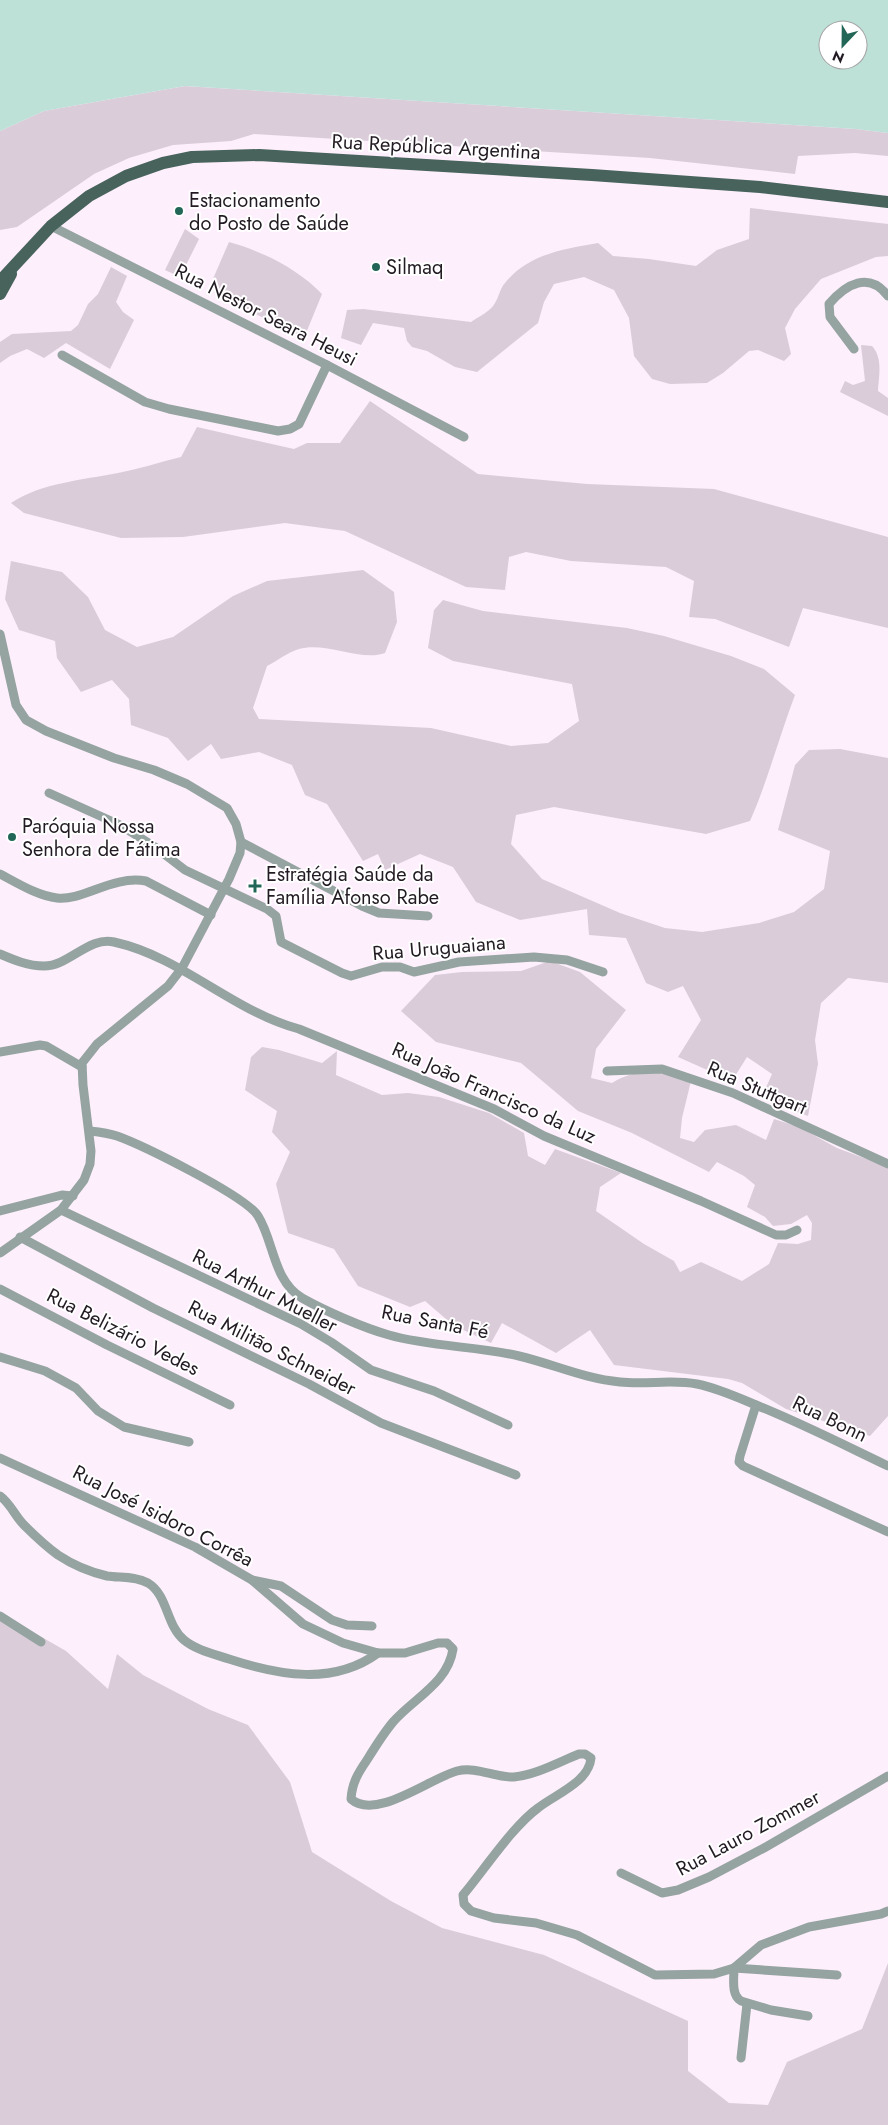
<svg xmlns="http://www.w3.org/2000/svg" width="888" height="2125" font-family="Jost,sans-serif">
	<style>
		.green { fill: #dbccda }
		.water { fill: #bde1d7; fill-rule: evenodd }
		.lines { fill: none; stroke-linecap: round; stroke-linejoin: round }
		.street { stroke: #95a4a0; stroke-width: 9 }
		.primary { stroke: #47635b; stroke-width: 12 }
		.poi-dot { fill: #226657; stroke: #fff; stroke-width: 2 }
		.labels { text-anchor: middle; dominant-baseline: central; stroke-width: 4; stroke-linejoin: round; paint-order: stroke }
		.street-label { font-size: 20px; fill: #231b23; stroke: #fff }
		.poi-label { font-size: 20px; fill: #231b23; stroke: #fff; text-anchor: start }
	</style>
	<rect width="100%" height="100%" fill="#feeffd"/>
	<g class="green">
		<path d="M185 86 856 129 888 133V156L855 153 798 156 795 174 650 158 254 134 231 141 173 145 129 158 94 174 17 227 0 230V131L44 111Z"/>
		<path d="M750 208 888 224V256L876 257 821 279 795 309 785 328 791 354 784 361 758 350 749 351 723 373 707 383 670 384 652 379 634 356 629 318 614 290 584 277 554 284 544 302 538 323 477 372 455 367 427 351 412 347 407 341 404 328 373 323 361 345 341 338 347 310 363 309 471 322C478 317 491 311 495 303 499 297 500 288 505 283 528 254 564 249 598 243L613 256 649 259 696 266 717 250 749 239Z"/>
		<path d="M185 229 199 239 180 277 165 270Z"/>
		<path d="M229 242C262 251 298 269 322 294L304 338 215 294 212 281Z"/>
		<path d="M111 267 127 276 116 302 123 312 134 320 110 369 66 343 44 358 27 349 10 356 0 363V342L12 334 71 331 78 325 88 304 98 294Z"/>
		<path d="M861 345 872 346C883 358 879 376 878 391L888 398V416L840 392 845 381 853 385 865 381Z"/>
		<path d="M370 401 478 474 587 484 714 489 888 537V628L803 608 789 647 715 619 689 617 694 581 666 567 571 561 526 552 509 557 505 590 466 587 345 531 285 523 183 537 121 538 24 513 11 503C41 483 82 480 118 473 139 469 160 462 181 457L197 427 294 449 307 443H340Z"/>
		<path d="M11 561 62 572 88 597 105 630 137 647 173 637 233 596 267 581 363 570 394 592 397 622 385 653C360 662 326 641 299 649 288 652 277 661 267 666L253 708 259 719 431 728 511 746 548 743 579 721 572 684 453 661 428 648 434 610 443 600 483 611 627 628 664 636 731 656 764 669 795 695C779 737 768 780 750 821L706 834 554 807 516 815 511 844 542 879 620 913 665 928 702 932 759 923 794 912 824 889 830 851 778 830 795 765 809 750 840 749 888 758V983L848 978 821 1003 815 1040 818 1064 808 1116 784 1107 764 1092 772 1074 747 1057 732 1081 678 1057 701 1020 683 986 668 992 646 983 626 938 589 935 587 909 520 920 476 902 453 867 420 854 385 870 378 854 363 861 327 804 305 795 292 765 259 752 221 759 211 744 188 761 168 738 131 725 129 699 112 680 81 692 57 658 55 641 19 630 5 599Z"/>
		<path d="M550 961 580 972 626 1010 596 1049 591 1078 612 1083C639 1066 662 1072 691 1081L682 1118 680 1138 694 1142 705 1130 736 1125 766 1140 774 1119 799 1127 837 1148 888 1167V1416L870 1436 786 1409 742 1383 728 1379 614 1365 590 1330 556 1353 502 1323 491 1343 453 1325 425 1301 410 1307 358 1286 334 1249 288 1233 276 1184 290 1152 272 1132 277 1111 245 1090 251 1057 262 1047 279 1050 322 1063 337 1051 336 1075 382 1095 408 1093 439 1097 489 1113 524 1133 528 1156 545 1165 555 1149 621 1173 600 1187 596 1211 644 1244 674 1261 680 1272 701 1262 742 1281 769 1264 778 1243 798 1244 811 1240 812 1223 807 1215 791 1224 773 1226 765 1217 747 1207 755 1185 744 1176 717 1162 709 1172 632 1133 578 1111 521 1063 436 1042 401 1011 435 975 462 972 521 971Z"/>
		<path d="M0 1613 66 1651 108 1689 117 1654 143 1675 208 1709 248 1725 290 1782 312 1852 391 1901 442 1928 544 1955 688 2021V2071L729 2103 768 2105 787 2062 862 2029 888 1963V2125H0Z"/>
	</g>
	<path class="water" d="M0 0H888V133L856 129 185 86 44 111 0 131ZM828 30H858V60H828Z"/>
	<g class="lines">
		<g class="street">
			<path d="M51 226 327 365 464 437"/>
			<path d="M854 349 830 317 829 304C846 284 869 271 888 296"/>
			<path d="M62 355 145 402 169 409 278 431 290 429 299 424 327 365"/>
			<path d="M0 634 16 705 26 720 46 731 114 758 154 770 187 784 227 808 236 824 241 842 240 853 229 879 182 968 168 986 97 1044 82 1063 83 1085 91 1151 90 1164 84 1180 61 1210 0 1253"/>
			<path d="M49 793 120 825 155 847 185 870 267 909 276 916 281 942 342 973 351 976 382 967H400L414 972 459 962 534 957 567 960 603 972"/>
			<path d="M241 842 362 906 379 913 428 916"/>
			<path d="M0 874C17 883 38 896 57 898 83 901 112 875 146 881L211 915"/>
			<path d="M0 954C14 960 28 966 44 966 69 966 89 936 114 942 182 957 232 1011 299 1029L494 1109 544 1136 701 1201 776 1235H786L797 1230"/>
			<path d="M0 1052 40 1045 46 1046 82 1067"/>
			<path d="M607 1071 662 1069 733 1093 888 1164"/>
			<path d="M90 1131C99 1132 108 1133 117 1136 142 1145 246 1196 258 1216 274 1241 273 1281 302 1298 325 1311 364 1328 389 1335 431 1347 477 1346 519 1356 553 1364 585 1379 620 1382 646 1385 671 1379 697 1384 717 1388 737 1397 756 1405 801 1423 844 1445 888 1466"/>
			<path d="M61 1210 301 1324 331 1342 371 1370 434 1391 508 1425"/>
			<path d="M0 1211 62 1195 73 1196"/>
			<path d="M20 1237 153 1308 309 1384 381 1423 516 1475"/>
			<path d="M0 1289 107 1345 230 1405"/>
			<path d="M0 1357 45 1371 76 1388 98 1411 124 1427 189 1442"/>
			<path d="M756 1405 740 1456 739 1462 743 1466 888 1532"/>
			<path d="M0 1458 195 1547 252 1580 303 1624 343 1643 378 1653H405L438 1643H447L453 1649C448 1683 414 1698 393 1722 383 1734 375 1747 367 1760 358 1773 352 1783 351 1799 376 1821 430 1778 457 1771 477 1766 495 1778 514 1777 536 1775 559 1762 579 1754H585L591 1758C589 1782 556 1794 538 1808 513 1826 484 1870 463 1895L464 1904 471 1911 494 1918 536 1923 577 1935 655 1975 714 1974 734 1968 761 1945 809 1927 881 1914 888 1911"/>
			<path d="M0 1496C10 1503 15 1516 24 1525 34 1535 47 1547 58 1555 73 1565 90 1572 107 1576 120 1578 135 1576 148 1583 168 1595 166 1625 184 1640 196 1650 214 1654 229 1659 278 1675 333 1686 378 1653"/>
			<path d="M252 1580 281 1586 332 1620 347 1625 372 1626"/>
			<path d="M0 1616 41 1642"/>
			<path d="M621 1873 662 1893 678 1890 709 1877 764 1848 888 1776"/>
			<path d="M734 1968C734 1979 731 1995 741 2001L771 2010 808 2016"/>
			<path d="M734 1968 837 1975"/>
			<path d="M741 2058 747 2004"/>
		</g>
		<g class="primary">
			<path d="M0 281 51 226 89 196 126 176 163 163 192 157 259 155 592 175 760 187 888 202"/>
			<path d="M0 294 11 274"/>
		</g>
	</g>
	<g class="poi-dot">
		<circle cx="179" cy="211" r="5"/>
		<circle cx="376" cy="267" r="5"/>
		<circle cx="12" cy="837" r="5"/>
		<path d="M252.5 878.5h5v5h5v5h-5v5h-5v-5h-5v-5h5z"/>
	</g>
	<g class="labels">
		<g class="street-label">
			<text transform="translate(436 147) rotate(3)">Rua República Argentina</text>
			<text transform="translate(266 315) rotate(27)">Rua Nestor Seara Heusi</text>
			<text transform="translate(439 948) rotate(-5)">Rua Uruguaiana</text>
			<text transform="translate(757 1088) rotate(23)">Rua Stuttgart</text>
			<text transform="translate(494 1093) rotate(24)">Rua João Francisco da Luz</text>
			<text transform="translate(265 1291) rotate(27)">Rua Arthur Mueller</text>
			<text transform="translate(435 1322) rotate(11)">Rua Santa Fé</text>
			<text transform="translate(123 1332) rotate(27)">Rua Belizário Vedes</text>
			<text transform="translate(272 1348) rotate(27)">Rua Militão Schneider</text>
			<text transform="translate(830 1419) rotate(26)">Rua Bonn</text>
			<text transform="translate(163 1516) rotate(27)">Rua José Isidoro Corrêa</text>
			<text transform="translate(748 1833) rotate(-28)">Rua Lauro Zommer</text>
		</g>
		<g class="poi-label">
			<text x="189" y="200">Estacionamento<tspan x="189" dy="23">do Posto de Saúde</tspan></text>
			<text x="386" y="267">Silmaq</text>
			<text x="22" y="826">Paróquia Nossa<tspan x="22" dy="23">Senhora de Fátima</tspan></text>
			<text x="266" y="874">Estratégia Saúde da<tspan x="266" dy="23">Família Afonso Rabe</tspan></text>
		</g>
	</g>
	<g transform="translate(843 45) rotate(202)"><circle r="24" fill="#ffffff" stroke="#a7a4a7"/>
	<path d="M0-4L9 19L0 12L-9 19Z" fill="#226657"/>
	<text y="-8" font-size="14" font-weight="bold" text-anchor="middle" fill="#231b23">N</text>
	</g>
</svg>
